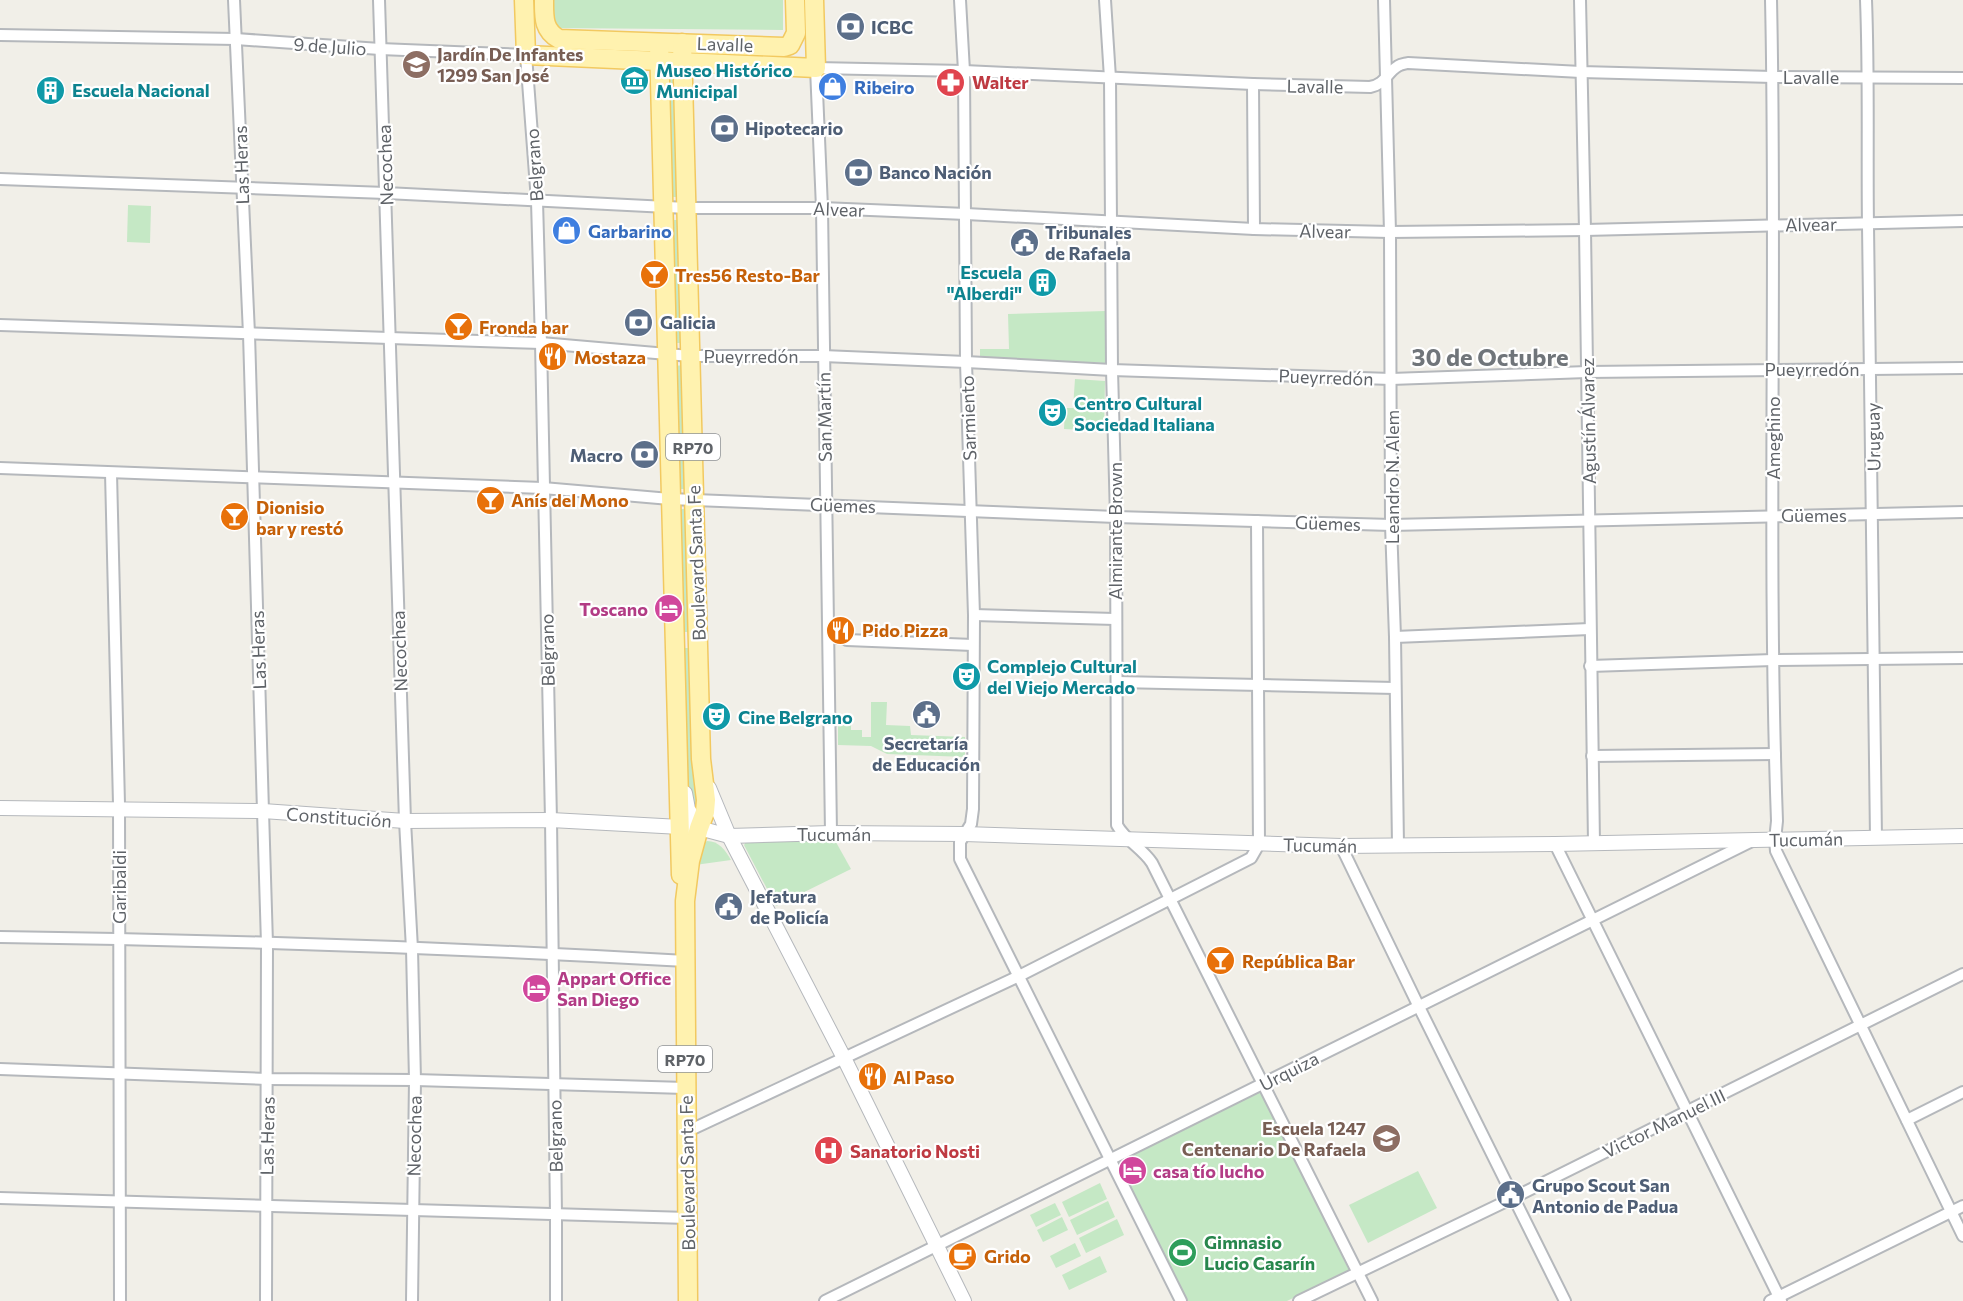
<svg xmlns="http://www.w3.org/2000/svg" width="1963" height="1301" font-family="Commissioner,sans-serif">
	<style>
		.green { fill: #c5e8c5 }
		.lines { fill: none; stroke-linecap: round; stroke-linejoin: round }
		.pedestrian-casing { stroke: #b5b8bc; stroke-width: 11 }
		.minor-casing { stroke: #b5b8bc; stroke-width: 14 }
		.tertiary-casing { stroke: #b5b8bc; stroke-width: 16 }
		.primary-casing { stroke: #f2c960; stroke-width: 21 }
		.pedestrian { stroke: #fff; stroke-width: 8 }
		.minor { stroke: #fff; stroke-width: 10 }
		.tertiary { stroke: #fff; stroke-width: 14 }
		.primary { stroke: #fff2af; stroke-width: 18 }
		.labels { text-anchor: middle; dominant-baseline: central; stroke-width: 4.5; stroke-linejoin: round; paint-order: stroke }
		.shield { fill: #fff; stroke: #8f9295; stroke-width: 1.5 }
		.shield-label { font-size: 16px; font-weight: bold; fill: #5f6368 }
		.service-label { font-size: 18px; font-weight: bold; fill: #4e5e75; stroke: #fff; text-anchor: start }
		.street-label { font-size: 18px; fill: #5f6368; stroke: #fff }
		.education-label { font-size: 18px; font-weight: bold; fill: #785e54; stroke: #fff; text-anchor: start }
		.culture-label { font-size: 18px; font-weight: bold; fill: #0d838f; stroke: #fff; text-anchor: start }
		.health-label { font-size: 18px; font-weight: bold; fill: #be3a42; stroke: #fff; text-anchor: start }
		.shop-label { font-size: 18px; font-weight: bold; fill: #366cbe; stroke: #fff; text-anchor: start }
		.food-label { font-size: 18px; font-weight: bold; fill: #c56008; stroke: #fff; text-anchor: start }
		.hotel-label { font-size: 18px; font-weight: bold; fill: #b23c85; stroke: #fff; text-anchor: start }
		.leisure-label { font-size: 18px; font-weight: bold; fill: #27864d; stroke: #fff; text-anchor: start }
		.district-label { font-size: 24px; font-weight: bold; fill: #70757a; stroke: #fff }
	</style>
	<rect width="100%" height="100%" fill="#f1efe8"/>
	<g class="green">
		<path d="M553 0H783V30L554 28Z"/>
		<path d="M666 74H677L680 197H669Z"/>
		<path d="M128 205 151 206 150 243 127 242Z"/>
		<path d="M670 220H681L684 343H673Z"/>
		<path d="M1105 311V363L980 357V349H1009L1008 314Z"/>
		<path d="M685 365 688 489H677L674 366Z"/>
		<path d="M1075 379 1105 381 1104 431 1064 429 1065 408H1073Z"/>
		<path d="M678 509H689L692 632H681Z"/>
		<path d="M681 648H692L701 804 697 808 692 806 687 772Z"/>
		<path d="M871 702H887L886 725 910 726 911 735 965 737V757L887 754 871 746 838 745V721H851V730H862V737H871Z"/>
		<path d="M832 835 851 869 776 906 744 845 748 839Z"/>
		<path d="M707 841C719 841 725 850 731 860L695 865 701 845Z"/>
		<path d="M1261 1091 1349 1270 1287 1301H1187L1119 1162Z"/>
		<path d="M1418 1171 1437 1208 1368 1243 1349 1205Z"/>
		<path d="M1100 1183 1107 1199 1069 1217 1062 1202Z"/>
		<path d="M1108 1201 1115 1217 1077 1235 1070 1220Z"/>
		<path d="M1055 1203 1061 1215 1036 1227 1030 1215Z"/>
		<path d="M1062 1217 1068 1230 1043 1242 1037 1230Z"/>
		<path d="M1117 1219 1124 1235 1086 1253 1079 1238Z"/>
		<path d="M1075 1243 1081 1256 1056 1268 1050 1256Z"/>
		<path d="M1100 1256 1107 1272 1069 1290 1062 1275Z"/>
	</g>
	<g class="lines">
		<defs>
			<path id="pedestrian" d="M829 639 847 640"/>
			<g id="minor">
				<path d="M234 0 249 334 263 811 267 944 266 1301"/>
				<path d="M379 0 405 821 412 949 415 1080 412 1301"/>
				<path d="M960 0 964 71 966 362 974 615 973 809 971 824 960 842V859L1181 1301"/>
				<path d="M1105 0 1110 78 1112 370 1116 517 1117 825C1125 840 1142 848 1152 863L1372 1301"/>
				<path d="M1384 0 1390 232 1391 525 1395 637 1398 845"/>
				<path d="M1580 0 1585 230 1594 843"/>
				<path d="M1771 0C1777 274 1767 548 1777 821L1775 840 1776 851 1963 1236"/>
				<path d="M1866 0C1869 76 1867 151 1868 226 1872 430 1874 634 1876 838"/>
				<path d="M0 35 236 39 380 49 526 55 537 201 541 343 551 820 556 1215V1301"/>
				<path d="M1253 84 1254 229"/>
				<path d="M0 179 386 193 687 208H822L966 214 1254 229 1390 232 1585 230 1963 221"/>
				<path d="M0 325 541 343 690 356H823L966 362 1112 370 1391 379 1587 372 1963 368"/>
				<path d="M0 468 543 488 670 499 1116 517 1391 525 1963 512"/>
				<path d="M111 473 119 804 120 1301"/>
				<path d="M974 615 1115 619"/>
				<path d="M1395 637 1590 629"/>
				<path d="M847 640 973 645"/>
				<path d="M1590 666 1773 660 1963 658"/>
				<path d="M1117 682 1395 688"/>
				<path d="M1592 756 1775 754"/>
				<path d="M831 833 822 208 816 68 964 71 1253 84 1370 87C1386 84 1386 73 1398 66 1401 64 1404 64 1408 63L1581 72 1773 77 1963 78"/>
				<path d="M1555 844 1781 1301"/>
				<path d="M1341 846 1419 1007 1565 1301"/>
				<path d="M0 937C229 940 458 948 686 961"/>
				<path d="M0 1069 267 1079 415 1080 685 1088"/>
				<path d="M1907 1120 1963 1092"/>
				<path d="M686 1132 1019 976 1251 858 1259 844 1257 521"/>
				<path d="M0 1198 688 1218"/>
				<path d="M825 1301 1752 841"/>
				<path d="M1299 1301 1513 1198 1963 974"/>
				<path d="M1770 1301 1963 1206"/>
			</g>
			<g id="tertiary">
				<path d="M709 788 729 836 844 1058 964 1301"/>
				<path d="M685 793 688 809 699 828"/>
				<path d="M0 808 263 811 405 821 551 820 699 828 729 836 831 833 964 834 1341 846 1555 844 1963 836"/>
			</g>
			<g id="primary">
				<path d="M524 0 526 55 816 68 814 0"/>
				<path d="M544 0C544 17 543 30 559 39L784 47 790 45 796 33 795 0"/>
				<path d="M659 43 681 875"/>
				<path d="M682 43 701 759 706 800 705 812 699 828 690 861 685 901 688 1301"/>
			</g>
		</defs>
		<use href="#pedestrian" class="pedestrian-casing"/>
		<use href="#minor" class="minor-casing"/>
		<use href="#tertiary" class="tertiary-casing"/>
		<use href="#primary" class="primary-casing"/>
		<use href="#pedestrian" class="pedestrian"/>
		<use href="#minor" class="minor"/>
		<use href="#tertiary" class="tertiary"/>
		<use href="#primary" class="primary"/>
	</g>
	<defs>
		<symbol id="bank-disc" viewBox="-11 -11 22 22"><circle r="9.5" fill="#5c6f8a" stroke="#fff"/><path d="M-6-4H6V4H-6ZM0-2.3a2.3 2.3 0 1 0 0 4.6a2.3 2.3 0 1 0 0-4.6Z" fill="#fff"/></symbol>
		<symbol id="school-disc" viewBox="-11 -11 22 22"><circle r="9.5" fill="#8d6e63" stroke="#fff"/><path d="M0-5L7-2L0 1L-7-2ZM-4 1L0 2.5L4 1V4Q0 6-4 4Z" fill="#fff"/></symbol>
		<symbol id="museum-disc" viewBox="-11 -11 22 22"><circle r="9.5" fill="#0f9aa8" stroke="#fff"/><path d="M0-6L6-3V-2H-6V-3ZM-5-1h2V3h-2ZM-1-1h2V3h-2ZM3-1h2V3H3ZM-6 4H6V6H-6Z" fill="#fff"/></symbol>
		<symbol id="pharmacy-disc" viewBox="-11 -11 22 22"><circle r="9.5" fill="#e0444e" stroke="#fff"/><path d="M-2-6h4v4h4v4h-4v4h-4v-4h-4v-4h4Z" fill="#fff"/></symbol>
		<symbol id="shop-disc" viewBox="-11 -11 22 22"><circle r="9.5" fill="#3f7fe0" stroke="#fff"/><path d="M-5-2.5h2.3a2.7 3.5 0 0 1 5.4 0H5L5.5 6h-11ZM-1.5-2.5h3a1.5 2.3 0 0 0-3 0Z" fill="#fff"/></symbol>
		<symbol id="building-disc" viewBox="-11 -11 22 22"><circle r="9.5" fill="#0f9aa8" stroke="#fff"/><path d="M-4-6H4V6H1V3H-1V6H-4ZM-2.5-4.3h1.7v1.8h-1.7ZM.8-4.3h1.7v1.8H.8ZM-2.5-1h1.7V.8h-1.7ZM.8-1h1.7V.8H.8Z" fill="#fff"/></symbol>
		<symbol id="civic-disc" viewBox="-11 -11 22 22"><circle r="9.5" fill="#5c6f8a" stroke="#fff"/><path d="M-.6-6.5H3V-4.5H.6V-3L4-1V1h2V6H-6V1h2V-1L-.6-3ZM-1.2 2.5V6h2.4V2.5Z" fill="#fff"/></symbol>
		<symbol id="bar-disc" viewBox="-11 -11 22 22"><circle r="9.5" fill="#e8710a" stroke="#fff"/><path d="M-6-5H6L.8 .8V4.5H3.5V6h-7V4.5H-.8V.8Z" fill="#fff"/></symbol>
		<symbol id="restaurant-disc" viewBox="-11 -11 22 22"><circle r="9.5" fill="#e8710a" stroke="#fff"/><path d="M-5-6h1v4h1v-4h1v4h1v-4h1v5L-1.5 .5V6h-2V.5L-5-1ZM5-6V6H3V1.5H1.5Q1.5-4 5-6Z" fill="#fff"/></symbol>
		<symbol id="theatre-disc" viewBox="-11 -11 22 22"><circle r="9.5" fill="#0f9aa8" stroke="#fff"/><path d="M-5-5.5Q0-4 5-5.5V0Q5 5 0 6Q-5 5-5 0ZM-3.3-2.5H-1v1.5H-3.3ZM1-2.5H3.3v1.5H1ZM-2.8 1Q0 5.5 2.8 1Z" fill="#fff"/></symbol>
		<symbol id="hotel-disc" viewBox="-11 -11 22 22"><circle r="9.5" fill="#d1479c" stroke="#fff"/><path d="M-6-4.5h1.5V1H6V5H4.5V3h-9V5H-6ZM-4 0a1.8 1.8 0 1 1 3.6 0ZM.5 0V-2.5h3Q6-2.5 6 0Z" fill="#fff"/></symbol>
		<symbol id="hospital-disc" viewBox="-11 -11 22 22"><circle r="9.5" fill="#e0444e" stroke="#fff"/><path d="M-5-5h3v3.5h4V-5h3V5h-3V1.5h-4V5h-3Z" fill="#fff"/></symbol>
		<symbol id="stadium-disc" viewBox="-11 -11 22 22"><circle r="9.5" fill="#2e9e5b" stroke="#fff"/><path d="M0-5a6.5 5 0 1 0 0 10a6.5 5 0 1 0 0-10ZM-3.5-1.8h7v3.6h-7Z" fill="#fff"/></symbol>
		<symbol id="cafe-disc" viewBox="-11 -11 22 22"><circle r="9.5" fill="#e8710a" stroke="#fff"/><path d="M-5.5-4.5H6V0H3Q3 3.5 0 3.5H-2.5Q-5.5 3.5-5.5 0ZM3-3.2v2h1.7v-2ZM-6 4.5H4V6H-6Z" fill="#fff"/></symbol>
	</defs>
	<g fill-rule="evenodd">
		<use href="#bank-disc" x="834" y="10" width="33" height="33"/>
		<use href="#school-disc" x="400" y="48" width="33" height="33"/>
		<use href="#museum-disc" x="618" y="64" width="33" height="33"/>
		<use href="#pharmacy-disc" x="934" y="66" width="33" height="33"/>
		<use href="#shop-disc" x="816" y="70" width="33" height="33"/>
		<use href="#building-disc" x="34" y="74" width="33" height="33"/>
		<use href="#bank-disc" x="708" y="112" width="33" height="33"/>
		<use href="#bank-disc" x="842" y="156" width="33" height="33"/>
		<use href="#shop-disc" x="550" y="214" width="33" height="33"/>
		<use href="#civic-disc" x="1008" y="226" width="33" height="33"/>
		<use href="#bar-disc" x="638" y="258" width="33" height="33"/>
		<use href="#building-disc" x="1026" y="266" width="33" height="33"/>
		<use href="#bank-disc" x="622" y="306" width="33" height="33"/>
		<use href="#bar-disc" x="442" y="310" width="33" height="33"/>
		<use href="#restaurant-disc" x="536" y="340" width="33" height="33"/>
		<use href="#theatre-disc" x="1036" y="396" width="33" height="33"/>
		<use href="#bank-disc" x="628" y="438" width="33" height="33"/>
		<use href="#bar-disc" x="474" y="484" width="33" height="33"/>
		<use href="#bar-disc" x="218" y="500" width="33" height="33"/>
		<use href="#hotel-disc" x="652" y="592" width="33" height="33"/>
		<use href="#restaurant-disc" x="824" y="614" width="33" height="33"/>
		<use href="#theatre-disc" x="950" y="660" width="33" height="33"/>
		<use href="#civic-disc" x="910" y="698" width="33" height="33"/>
		<use href="#theatre-disc" x="700" y="700" width="33" height="33"/>
		<use href="#civic-disc" x="712" y="890" width="33" height="33"/>
		<use href="#bar-disc" x="1204" y="944" width="33" height="33"/>
		<use href="#hotel-disc" x="520" y="972" width="33" height="33"/>
		<use href="#restaurant-disc" x="856" y="1060" width="33" height="33"/>
		<use href="#school-disc" x="1370" y="1122" width="33" height="33"/>
		<use href="#hospital-disc" x="812" y="1134" width="33" height="33"/>
		<use href="#hotel-disc" x="1116" y="1154" width="33" height="33"/>
		<use href="#civic-disc" x="1494" y="1178" width="33" height="33"/>
		<use href="#stadium-disc" x="1166" y="1236" width="33" height="33"/>
		<use href="#cafe-disc" x="946" y="1240" width="33" height="33"/>
	</g>
	<g class="labels">
		<g class="shield">
			<rect x="666" y="434" width="54" height="26" rx="4.5"/>
			<rect x="658" y="1046" width="54" height="26" rx="4.5"/>
		</g>
		<g class="shield-label">
			<text x="693" y="447">RP70</text>
			<text x="685" y="1059">RP70</text>
		</g>
		<g class="service-label">
			<text x="871" y="27">ICBC</text>
			<text x="745" y="128">Hipotecario</text>
			<text x="879" y="172">Banco Nación</text>
			<text x="1045" y="232">Tribunales<tspan x="1045" dy="21">de Rafaela</tspan></text>
			<text x="660" y="322">Galicia</text>
			<text x="623" y="455" text-anchor="end">Macro</text>
			<text x="926" y="743" text-anchor="middle">Secretaría<tspan x="926" dy="21">de Educación</tspan></text>
			<text x="750" y="896">Jefatura<tspan x="750" dy="21">de Policía</tspan></text>
			<text x="1532" y="1185">Grupo Scout San<tspan x="1532" dy="21">Antonio de Padua</tspan></text>
		</g>
		<g class="street-label">
			<text transform="translate(725 44) rotate(2)">Lavalle</text>
			<text transform="translate(330 46) rotate(4)">9 de Julio</text>
			<text x="1811" y="77">Lavalle</text>
			<text transform="translate(1315 86) rotate(1)">Lavalle</text>
			<text transform="translate(241 165) rotate(-92)">Las Heras</text>
			<text transform="translate(385 165) rotate(-92)">Necochea</text>
			<text transform="translate(534 165) rotate(-94)">Belgrano</text>
			<text transform="translate(839 209) rotate(2)">Alvear</text>
			<text transform="translate(1811 224) rotate(-1)">Alvear</text>
			<text transform="translate(1325 231) rotate(1)">Alvear</text>
			<text x="751" y="356">Pueyrredón</text>
			<text x="1812" y="369">Pueyrredón</text>
			<text transform="translate(1326 377) rotate(2)">Pueyrredón</text>
			<text transform="translate(824 417) rotate(-91)">San Martín</text>
			<text transform="translate(968 418) rotate(-92)">Sarmiento</text>
			<text transform="translate(1588 421) rotate(-91)">Agustín Álvarez</text>
			<text transform="translate(1873 437) rotate(-91)">Uruguay</text>
			<text transform="translate(1773 438) rotate(-90)">Ameghino</text>
			<text transform="translate(1392 477) rotate(-90)">Leandro N. Alem</text>
			<text transform="translate(843 505) rotate(2)">Güemes</text>
			<text x="1814" y="515">Güemes</text>
			<text transform="translate(1328 523) rotate(2)">Güemes</text>
			<text transform="translate(1115 531) rotate(-90)">Almirante Brown</text>
			<text transform="translate(696 563) rotate(-92)">Boulevard Santa Fe</text>
			<text transform="translate(258 650) rotate(-92)">Las Heras</text>
			<text transform="translate(547 650) rotate(-91)">Belgrano</text>
			<text transform="translate(399 651) rotate(-92)">Necochea</text>
			<text transform="translate(339 817) rotate(4)">Constitución</text>
			<text x="834" y="834">Tucumán</text>
			<text transform="translate(1806 839) rotate(-1)">Tucumán</text>
			<text transform="translate(1320 845) rotate(1)">Tucumán</text>
			<text transform="translate(119 887) rotate(-90)">Garibaldi</text>
			<text transform="translate(1289 1071) rotate(-27)">Urquiza</text>
			<text transform="translate(1664 1123) rotate(-26)">Victor Manuel III</text>
			<text transform="translate(267 1136) rotate(-89)">Las Heras</text>
			<text transform="translate(414 1136) rotate(-89)">Necochea</text>
			<text transform="translate(555 1136) rotate(-91)">Belgrano</text>
			<text transform="translate(687 1173) rotate(-91)">Boulevard Santa Fe</text>
		</g>
		<g class="education-label">
			<text x="437" y="54">Jardín De Infantes<tspan x="437" dy="21">1299 San José</tspan></text>
			<text x="1366" y="1128" text-anchor="end">Escuela 1247<tspan x="1366" dy="21">Centenario De Rafaela</tspan></text>
		</g>
		<g class="culture-label">
			<text x="656" y="70">Museo Histórico<tspan x="656" dy="21">Municipal</tspan></text>
			<text x="72" y="90">Escuela Nacional</text>
			<text x="1022" y="272" text-anchor="end">Escuela<tspan x="1022" dy="21">"Alberdi"</tspan></text>
			<text x="1074" y="403">Centro Cultural<tspan x="1074" dy="21">Sociedad Italiana</tspan></text>
			<text x="987" y="666">Complejo Cultural<tspan x="987" dy="21">del Viejo Mercado</tspan></text>
			<text x="738" y="717">Cine Belgrano</text>
		</g>
		<g class="health-label">
			<text x="972" y="82">Walter</text>
			<text x="850" y="1151">Sanatorio Nosti</text>
		</g>
		<g class="shop-label">
			<text x="854" y="87">Ribeiro</text>
			<text x="588" y="231">Garbarino</text>
		</g>
		<g class="food-label">
			<text x="675" y="275">Tres56 Resto-Bar</text>
			<text x="479" y="327">Fronda bar</text>
			<text x="574" y="357">Mostaza</text>
			<text x="511" y="500">Anís del Mono</text>
			<text x="256" y="507">Dionisio<tspan x="256" dy="21">bar y restó</tspan></text>
			<text x="862" y="630">Pido Pizza</text>
			<text x="1242" y="961">República Bar</text>
			<text x="893" y="1077">Al Paso</text>
			<text x="984" y="1256">Grido</text>
		</g>
		<g class="hotel-label">
			<text x="648" y="609" text-anchor="end">Toscano</text>
			<text x="557" y="978">Appart Office<tspan x="557" dy="21">San Diego</tspan></text>
			<text x="1153" y="1171">casa tío lucho</text>
		</g>
		<g class="leisure-label">
			<text x="1204" y="1242">Gimnasio<tspan x="1204" dy="21">Lucio Casarín</tspan></text>
		</g>
		<g class="district-label">
			<text x="1490" y="356">30 de Octubre</text>
		</g>
	</g>
</svg>
